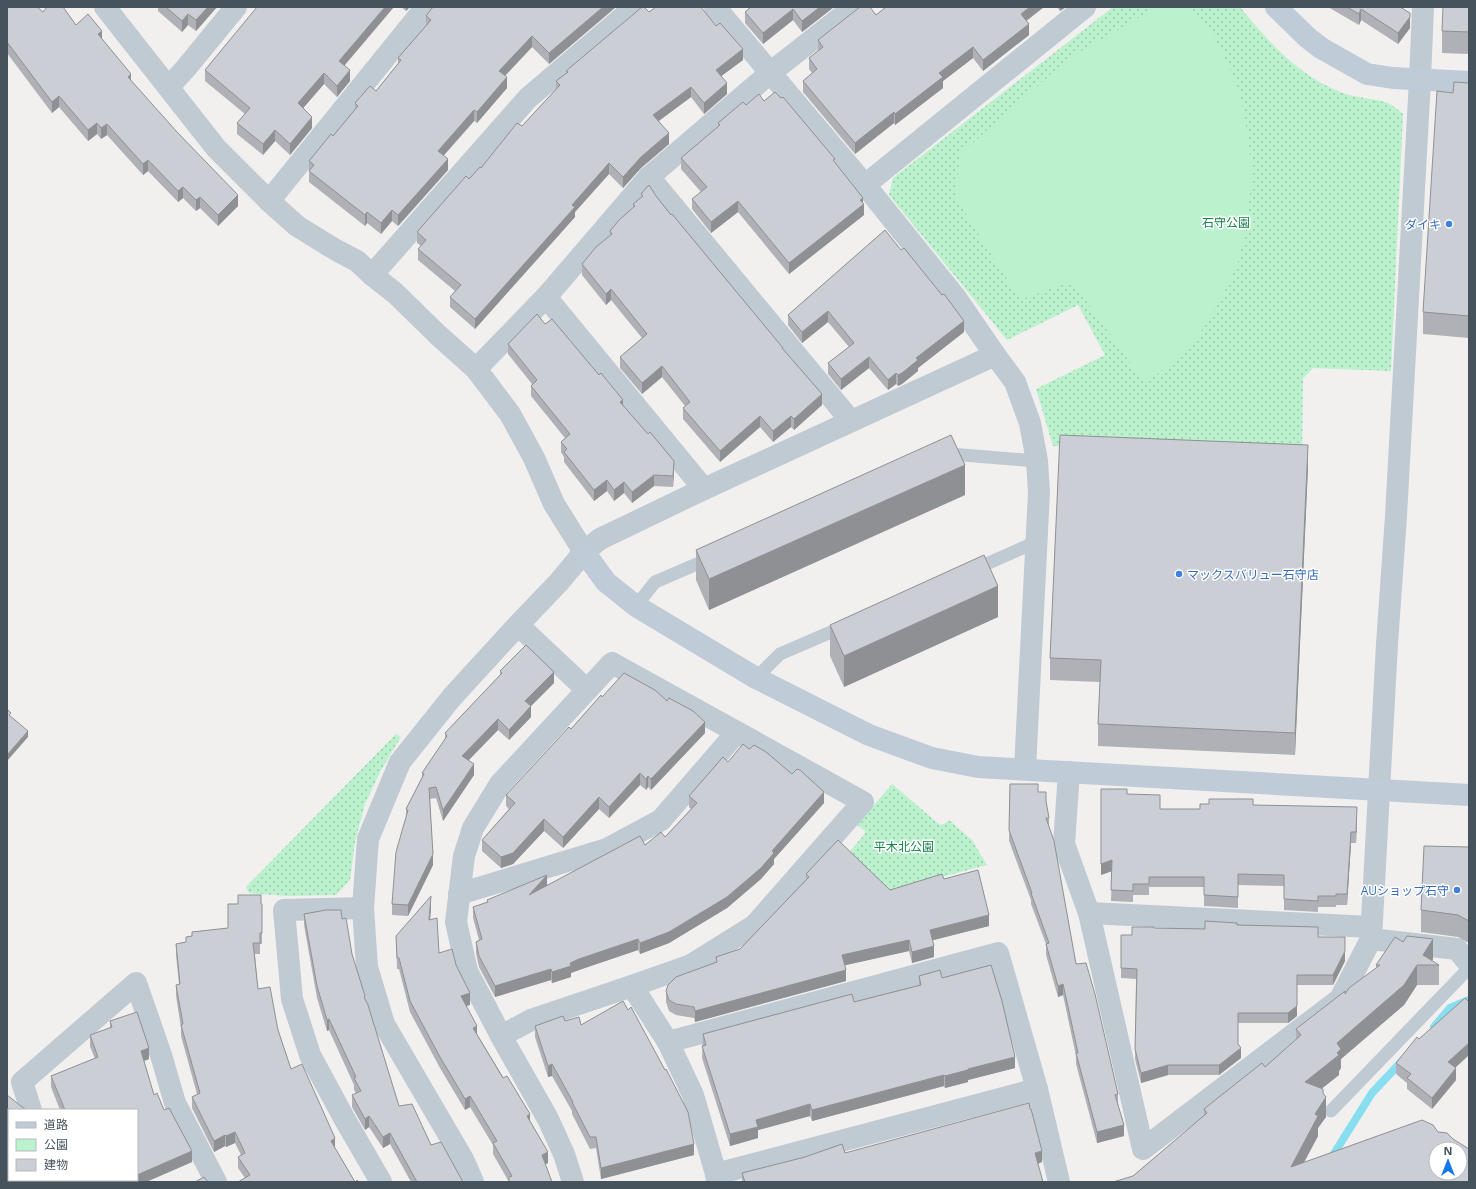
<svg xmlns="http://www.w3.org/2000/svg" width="1476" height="1189" font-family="'Open Sans','Noto Sans JP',sans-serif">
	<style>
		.green { fill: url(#green-dots) }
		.pitch { fill: #bcf1ce }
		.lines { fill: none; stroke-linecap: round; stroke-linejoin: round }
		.stream { stroke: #87deef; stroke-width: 8 }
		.lane { stroke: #bfcad2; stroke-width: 13 }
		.street { stroke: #bfcad2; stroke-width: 22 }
		.secondary { stroke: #bfcbd7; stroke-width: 22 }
		.wall { fill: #afb1b6 }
		.shaded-wall { fill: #8e9094 }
		.building { fill: #cbced4; stroke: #8e9094; fill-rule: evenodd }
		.shop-dot { fill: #3f7fe0; stroke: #fff; stroke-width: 1.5 }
		.labels { text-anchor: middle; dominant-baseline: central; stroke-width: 3; stroke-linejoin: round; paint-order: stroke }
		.park-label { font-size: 12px; fill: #138246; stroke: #fff }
		.shop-label { font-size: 12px; fill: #366cbe; stroke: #fff; text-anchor: end }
	</style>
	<defs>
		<pattern id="green-dots" width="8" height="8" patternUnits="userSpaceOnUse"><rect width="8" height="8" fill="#bcf1ce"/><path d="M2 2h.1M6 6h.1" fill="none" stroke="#9bc6aa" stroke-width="1.8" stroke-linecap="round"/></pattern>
	</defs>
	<rect width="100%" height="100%" fill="#f2efef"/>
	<g class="green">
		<path d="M1113 7H1240C1270 43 1296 74 1340 92 1355 98 1373 98 1388 103 1393 105 1398 110 1403 114L1391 371 1313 368 1303 379 1302 459 1053 446 1036 389 1105 355 1078 305 1007 340 889 195 893 178Z"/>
		<path d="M396 734 401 737 381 770 365 804 355 842 350 880 336 895 288 896 249 893 246 887Z"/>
		<path d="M892 784 940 825 944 824 949 820 972 840 987 865 888 891 848 854 866 832 857 825Z"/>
	</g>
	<path class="pitch" d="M1157 7H1190L1210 29 1229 66 1242 102 1253 170 1246 230 1237 266 1220 301 1203 329 1185 351 1158 374 1143 381 1072 281 1020 300 955 197 960 154 1069 58Z"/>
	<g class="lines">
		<g class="stream">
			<path d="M1434 1027 1450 1008 1469 1000"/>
			<path d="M1330 1160 1372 1093 1403 1060"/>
		</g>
		<g class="lane">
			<path d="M944 456 950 454 1037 461"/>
			<path d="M973 570 1036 542"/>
			<path d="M636 606 655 582 711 558"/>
			<path d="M756 678 780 654 845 626"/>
			<path d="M1331 1111 1469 968"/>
		</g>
		<g class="street">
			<path d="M105 7 216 148 269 201 297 226 336 250 357 261 372 275 395 293 438 335 476 369 510 414 534 458 554 504 584 552"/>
			<path d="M715 7 865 185 956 298 995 355 1015 382 1030 423 1037 461 1039 492 1025 769"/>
			<path d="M169 87 186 68 236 7"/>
			<path d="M649 177 851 421"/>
			<path d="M865 185 1085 7"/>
			<path d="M269 201 426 7"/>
			<path d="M372 275 528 98 635 7"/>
			<path d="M546 297 704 489"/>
			<path d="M476 369 546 297 649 177 770 73 854 7"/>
			<path d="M518 625 587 690"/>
			<path d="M1069 772 1064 844 1089 913 1143 1149 1340 999 1371 939 1387 644 1396 516 1420 80 1423 7"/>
			<path d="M459 894 607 849 661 820 737 732"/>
			<path d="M363 908 284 910 292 999 310 1055 344 1118 381 1182"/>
			<path d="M1089 913 1371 927"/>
			<path d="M1371 939 1457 949 1469 964"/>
			<path d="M632 986 668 1042 693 1095 716 1174 717 1182"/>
			<path d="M501 1036 531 1020 632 986 691 965 755 925 863 802 612 663 500 784 473 828 464 856 456 922 467 971 501 1036 548 1119 564 1154 573 1182"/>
			<path d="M668 1042 998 953 1037 1089 1059 1182"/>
			<path d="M31 1110 22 1082 136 983 161 1055 175 1103 216 1182"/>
			<path d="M716 1174 1037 1089"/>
			<path d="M58 1180 59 1182"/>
			<path d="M21 1182 23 1180"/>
			<path d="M473 1182 464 1161 384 1024 367 967 363 908 368 839 400 762 452 697 518 625 559 582 584 552 600 539 704 489 995 355"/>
		</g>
		<g class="secondary">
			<path d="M1276 7 1308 38 1321 48 1367 74 1393 78 1469 82"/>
			<path d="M584 552 606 582 636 606 756 678 869 735 932 758 978 767 1469 795"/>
		</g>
	</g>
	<g class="wall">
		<path d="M7 7 43 12 76 25 102 39 131 81 238 206 218 226 200 208 196 211 183 198 178 202 148 171 143 175 107 135 101 139 97 134 88 141 59 107 52 113 7 53Z"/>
		<path d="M158 7H217L196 31 188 25 182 32 158 11Z"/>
		<path d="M401 7H410L406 11Z"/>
		<path d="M433 7H616L549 64 532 47 505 76 507 88 477 123 474 121 443 156 448 170 398 226 392 221 381 234 367 223 365 226 309 182V161L333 136 355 109V103L376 91 398 64V58L426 25V16Z"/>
		<path d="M751 7H834L802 32 793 20 763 44 745 23V12Z"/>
		<path d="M886 7H1044L1026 21 1029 35 983 71 973 58 943 81V88L895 125 894 123 855 154 803 92V81L812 73 809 69V58L818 51V40L876 15Z"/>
		<path d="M1057 7H1066L1060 11Z"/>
		<path d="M1328 7H1401V8L1410 28 1398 44 1361 20 1359 25Z"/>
		<path d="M1469 7V54L1442 53V31Z"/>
		<path d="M649 12 716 26 743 60 721 76 727 94 704 114 691 97 659 121 669 144 641 168 623 188 609 174 575 212V217L475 329 450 307V297L455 291 418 260V249L421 246 417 243V232L522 126 556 89V81L566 73V71Z"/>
		<path d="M344 65 350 81 337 97 324 84 303 108 312 128 290 155 275 141 263 155 237 134V123L245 114 205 81V70Z"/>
		<path d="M1469 83V338L1423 334V312L1453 93Z"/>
		<path d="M764 101 835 163 863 203 864 215 789 274 738 212 711 233 692 209V199L701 192 681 169V158L718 127V123L746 105Z"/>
		<path d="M641 194 656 196 783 349 822 405 794 430 791 427 773 442 760 427 720 462 683 419V408L685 406 662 377 642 394 620 368V357L642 338 611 300 606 305 582 275V264L610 236V231L633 208V204L641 198Z"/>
		<path d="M885 230 964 332 918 368V371L902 384 898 386 896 384 888 390 869 368 841 390 828 374V363L849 347 828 322 802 343 788 325V315Z"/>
		<path d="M545 324 623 405 674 472 673 487 654 486 632 503 624 493 614 501 607 491 594 501 564 462V457L561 452V442L565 438 531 396V386L532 384 508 354V344Z"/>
		<path d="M1308 467 1295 755 1098 746V724L1100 682 1050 680V658Z"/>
		<path d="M965 495 709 610 696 580V550Z"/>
		<path d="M998 617 844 687 830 656V625Z"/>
		<path d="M500 671 554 683 531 706V717L509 740 498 730 469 760 474 775 443 821 436 798 430 799 433 865 408 916 392 915V904L406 818V809L422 778V773L445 739V733L500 675Z"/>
		<path d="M602 697 667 701 705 733 651 790 648 787 646 790 640 785 609 818 599 809 563 848 544 831 513 864 501 868 482 851V840L509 809 506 806V795Z"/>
		<path d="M749 749 824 803 774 859V864L761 879 727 908 669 943 640 954 638 950 579 970 571 973V977L552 983 551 980 495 997 479 967 476 953V942L479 940 473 918V907L487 902V900L547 885 665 837 691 809 689 807V796L728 762Z"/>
		<path d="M1010 784 1046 802 1049 818V827L1076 964 1118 1094V1103L1124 1136 1097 1143 1076 1064V1056L1063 995 1058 997 1046 955V944L1031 904V900L1009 841Z"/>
		<path d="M1127 794 1160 809H1200L1253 805 1357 818 1356 843H1351L1347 905H1336V907H1318V912L1284 910V886L1238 885V908L1204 906V887H1149V895H1133V902L1111 901 1112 871 1101 875Z"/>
		<path d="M1469 847V942H1467L1458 937 1421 932V910Z"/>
		<path d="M806 874 890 890 944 879 989 926 932 940 934 957 912 963 909 951 845 965 846 981 695 1022 694 1018 676 1015 669 1011 666 1002V991L716 963V957L740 949 806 880Z"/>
		<path d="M261 904H262V944H260V954H255L258 989 278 1030 291 1069 335 1149 355 1182H358L245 1178 238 1168V1157L241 1155 235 1143 226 1147 225 1146 214 1152 192 1108V1097L197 1094 181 1036V1028L176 996V985L179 984 176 955V944L186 942V937L228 928Z"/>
		<path d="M431 908 430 920 439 953 456 965 470 1005 466 1006 477 1034 530 1121 548 1163 509 1182 493 1154V1145L470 1107 465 1110 440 1068 410 1012 399 969H397L396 936Z"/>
		<path d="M304 914 342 919 365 1000 399 1106 431 1145 463 1182H411L390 1144 383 1148 369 1127 365 1130 352 1107V1095L356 1093 354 1090V1085L329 1030 327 1031 317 998 304 925Z"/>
		<path d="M1237 925 1318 937 1345 961 1333 985H1297V1016L1288 1023H1238V1044L1241 1058 1219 1075H1168L1141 1083 1135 1059 1136 979 1121 978V935H1132L1154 928 1205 929Z"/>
		<path d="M1403 942 1433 959 1432 961 1439 965V985H1417L1404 1005 1341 1059V1068L1339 1071V1075L1322 1088 1323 1093 1326 1117 1318 1128V1136L1304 1163 1469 1182 1133 1176 1204 1116V1109L1265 1067 1296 1040V1029L1345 994 1376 968V965Z"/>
		<path d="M919 976 942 978 1015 1068 968 1080V1082L945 1088 944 1086 812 1121 810 1116 758 1130V1138L730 1146 702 1058 703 1034 854 1002 919 985Z"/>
		<path d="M1469 1002V1055L1455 1068 1456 1080 1432 1109 1407 1089V1083L1396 1074V1063L1419 1039Z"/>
		<path d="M110 1021 149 1059 144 1061 154 1095 164 1110 192 1162 146 1182H90L89 1180H137V1110H60L51 1087V1076L95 1059 90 1046V1035L110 1028Z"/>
		<path d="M565 1021 581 1025 694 1155 601 1179 596 1148 590 1149 572 1114V1111L552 1076 548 1077 535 1037V1026Z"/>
		<path d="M845 1153 1042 1162 1038 1164 1043 1182H742V1173Z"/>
	</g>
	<g class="shaded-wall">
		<path d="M208 7H217L196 31V20Z"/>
		<path d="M385 7H394L339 72V61Z"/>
		<path d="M406 7H410L406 11Z"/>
		<path d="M603 7H616L549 64V53Z"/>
		<path d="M820 7H834L802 32V21Z"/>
		<path d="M1030 7H1044L1021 25V14Z"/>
		<path d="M1060 7H1066L1060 11Z"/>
		<path d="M793 9V20L763 44V33Z"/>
		<path d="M1361 9V20L1359 25V14Z"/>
		<path d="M1410 13V28L1398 44V33Z"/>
		<path d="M188 14V25L182 32V21Z"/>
		<path d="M1029 24V35L983 71V60Z"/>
		<path d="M102 31V42L98 34Z"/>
		<path d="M532 36V47L499 82V71Z"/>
		<path d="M973 47V58L943 81V88L895 125V114L939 73Z"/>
		<path d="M743 49V60L716 80V70Z"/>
		<path d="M350 70V81L337 97V86Z"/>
		<path d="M324 73V84L298 114V103Z"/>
		<path d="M131 74V85L128 77Z"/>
		<path d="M507 77V88L477 123V112Z"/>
		<path d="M727 83V94L704 114V103Z"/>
		<path d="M691 87V97L653 125V115Z"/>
		<path d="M59 96V107L52 113V102Z"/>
		<path d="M474 110V121L438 162V151Z"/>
		<path d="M894 112V123L855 154V143Z"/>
		<path d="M312 117V128L290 155V144Z"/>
		<path d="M97 123V134L88 141V130Z"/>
		<path d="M107 124V135L101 139V128Z"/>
		<path d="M275 130V141L263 155V144Z"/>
		<path d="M669 133V144L641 168 623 188V177L641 157Z"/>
		<path d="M448 159V170L398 226V215Z"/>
		<path d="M148 160V171L143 175V164Z"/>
		<path d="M609 163V174L575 212V217L475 329V319L572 205Z"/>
		<path d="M183 187V198L178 202V191Z"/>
		<path d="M238 195V206L218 226V215Z"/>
		<path d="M200 197V208L196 211V200Z"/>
		<path d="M863 198V205L864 204V215L789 274V263Z"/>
		<path d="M738 201V212L711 233V222Z"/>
		<path d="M392 210V221L381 234V223Z"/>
		<path d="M367 212V223L365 226V215Z"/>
		<path d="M611 289V300L606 305V294Z"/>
		<path d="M828 311V322L802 343V332Z"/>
		<path d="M964 321V332L918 368V371L902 384 898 386V375L916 358Z"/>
		<path d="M869 357V368L841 390V379Z"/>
		<path d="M662 366V377L642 394V383Z"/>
		<path d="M896 373V384L888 390V380Z"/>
		<path d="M822 394V405L794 430V419Z"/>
		<path d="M623 400V410L620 402Z"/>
		<path d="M760 416V427L720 462V451Z"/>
		<path d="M791 416V427L773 442V431Z"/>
		<path d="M1308 445V467L1295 755V733Z"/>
		<path d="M674 461V472L673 487V476Z"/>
		<path d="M965 465V495L709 610V579Z"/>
		<path d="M654 475V486L632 503V492Z"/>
		<path d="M607 480V491L594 501V490Z"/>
		<path d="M624 482V493L614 501V490Z"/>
		<path d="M998 586V617L844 687V656Z"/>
		<path d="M554 672V683L531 706V717L509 740V730L525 701Z"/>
		<path d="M498 719V730L462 767V756Z"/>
		<path d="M705 722V733L651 790V779Z"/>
		<path d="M28 731V737L7 761V755Z"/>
		<path d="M474 764V775L443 821V810Z"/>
		<path d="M640 773V785L609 818V807Z"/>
		<path d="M648 776V787L646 790V779Z"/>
		<path d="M824 792V803L774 859V864L761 879 727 908 669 943 640 954V943L772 851Z"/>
		<path d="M599 797V809L563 848V837Z"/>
		<path d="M1357 807V818L1356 843V832Z"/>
		<path d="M544 819V831L513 864 501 868V857Z"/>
		<path d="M1351 832V843L1347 905V894Z"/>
		<path d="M433 854V865L408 916V905Z"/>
		<path d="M1112 860V871L1101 875V864Z"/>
		<path d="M547 875V886L529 895Z"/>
		<path d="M431 896V908L429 932V920Z"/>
		<path d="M989 915V926L930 941V930Z"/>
		<path d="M638 939V950L579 970 571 973V977L552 983V972L579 959Z"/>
		<path d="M1433 939V959L1429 965 1423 955Z"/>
		<path d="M909 940V951L842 966V955Z"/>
		<path d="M934 946V957L912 963V952Z"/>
		<path d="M1345 951V961L1333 985V975Z"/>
		<path d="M1417 965V985L1404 1005 1341 1059V1068L1339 1071V1075L1305 1102V1082L1337 1043Z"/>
		<path d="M551 969V980L495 997V986Z"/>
		<path d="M846 970V981L695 1022V1011Z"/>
		<path d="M1297 975V1016L1288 1023V1013Z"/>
		<path d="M1063 984V995L1058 997V986Z"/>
		<path d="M470 993V1005L461 1007V996Z"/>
		<path d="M329 1019V1030L327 1031V1020Z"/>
		<path d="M477 1026V1037L473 1028Z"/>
		<path d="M1469 1043V1055L1448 1074V1062Z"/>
		<path d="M149 1048V1059L141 1062V1051Z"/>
		<path d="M1241 1048V1058L1219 1075V1065Z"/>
		<path d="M1015 1057V1068L968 1080V1082L945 1088V1076L968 1069Z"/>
		<path d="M552 1064V1076L548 1077V1066Z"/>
		<path d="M1168 1065V1075L1141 1083V1073Z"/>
		<path d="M1456 1068V1080L1432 1109V1098Z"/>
		<path d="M944 1075V1086L812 1121V1110Z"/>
		<path d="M470 1096V1107L465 1110V1099Z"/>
		<path d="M1326 1097V1117L1318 1128V1136L1293 1182 1291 1167 1315 1114Z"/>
		<path d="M810 1104V1116L758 1130V1138L730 1146V1134L756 1120Z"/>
		<path d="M530 1114V1125L527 1116Z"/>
		<path d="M369 1116V1127L365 1130V1119Z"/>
		<path d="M1124 1125V1136L1097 1143V1132Z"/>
		<path d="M9 1131V1142L7 1145V1134Z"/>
		<path d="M235 1132V1143L226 1147V1136Z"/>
		<path d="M390 1133V1144L383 1148V1137Z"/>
		<path d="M225 1135V1146L214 1152V1141Z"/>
		<path d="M335 1138V1149L331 1141Z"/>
		<path d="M694 1144V1155L601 1179V1168Z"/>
		<path d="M192 1151V1162L146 1182H121L125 1180H137V1175Z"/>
		<path d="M1042 1151V1162L1035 1164V1153Z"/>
		<path d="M548 1152V1163L542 1166V1155Z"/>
	</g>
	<g class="building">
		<path d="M7 7H37L43 12 47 7H63L76 25 88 14 102 31 98 34 131 74 128 77 177 132 238 195 218 215 200 197 196 200 183 187 178 191 148 160 143 164 107 124 101 128 97 123 88 130 59 96 52 102 7 42Z"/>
		<path d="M166 7H208L196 20 188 14 182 21Z"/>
		<path d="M257 7H385L339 61 350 70 337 86 324 73 298 103 312 117 290 144 275 130 263 144 237 123 250 108 205 70Z"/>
		<path d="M433 7H603L549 53 532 36 499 71 507 77 477 112 474 110 438 151 448 159 398 215 392 210 381 223 367 212 365 215 309 171 314 165 309 161 331 134 333 136 358 106 355 103 370 86 376 91 401 60 398 58 431 20 426 16Z"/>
		<path d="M642 7H644L649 12 656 7H701L716 26 720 23 743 49 716 70 727 83 704 103 691 87 653 115 669 133 641 157 623 177 609 163 572 205 575 207 475 319 450 297 461 285 418 249 426 240 417 232 466 176 469 179 480 167 481 168 517 123 522 126 560 85 556 81 568 72 566 71Z"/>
		<path d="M751 7H820L802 21 793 9 763 33 745 12Z"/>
		<path d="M860 7H870L876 15 886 7H1030L1021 14 1029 24 983 60 973 47 939 73 943 77 895 114 894 112 855 143 803 81 817 69 809 58 823 47 818 40Z"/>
		<path d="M1347 7H1400L1410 13V17L1398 33 1361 9 1359 14Z"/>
		<path d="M1443 7H1469V32L1442 31Z"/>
		<path d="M1454 82 1469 83V316L1423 312 1437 91 1453 93Z"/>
		<path d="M775 92 781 98 783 97 835 159 833 160 863 198 860 200 864 204 789 263 738 201 711 222 692 199 707 187 681 158 720 125 718 123 743 102 746 105 759 94 764 101Z"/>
		<path d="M649 185 656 196 671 215 672 214 783 348H782L822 394 794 419 791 416 773 431 760 416 720 451 683 408 690 402 662 366 642 383 620 357 647 334 611 289 606 294 582 264 596 247 612 234 610 231 619 220 635 206 633 204 643 196 641 194Z"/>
		<path d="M885 230 901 250 904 248 942 295 944 294 964 321 916 358 918 360 902 373 898 375 896 373 888 380 869 357 841 379 828 363 854 343 828 311 802 332 788 315Z"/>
		<path d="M537 314 545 324 552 319 599 375 601 373 623 400 620 402 648 434 650 432 674 461 673 476 654 475 632 492 624 482 614 490 607 480 594 490 564 452 567 449 561 442 570 434 531 386 537 380 508 344Z"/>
		<path d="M951 435 965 465 709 579 696 550Z"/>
		<path d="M1060 435 1308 445 1295 733 1098 724 1101 660 1050 658Z"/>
		<path d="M984 555 998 586 844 656 830 625Z"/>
		<path d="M526 645 554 672 525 701 531 706 509 730 498 719 462 756 474 764 443 810 436 787 429 788 433 854 408 905 392 904 396 852 408 810 406 809 424 774 422 773 447 736 445 733 502 673 500 671Z"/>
		<path d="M624 673 655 690 667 701 669 698 693 711 705 722 651 779 648 776 646 779 640 773 609 807 599 797 563 837 544 819 513 853 501 857 482 840 515 803 506 795 569 727 571 729 601 695 602 697Z"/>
		<path d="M7 709 11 713 9 715 28 731 7 755Z"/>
		<path d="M743 744 749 749 754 745 766 752 792 774 797 769 800 770 824 792 772 851 774 853 761 868 727 897 669 932 640 943 638 939 579 959 570 963 571 966 552 972 551 969 495 986 479 956 476 942 482 939 473 907 488 902 487 900 547 875 529 895 640 836 645 845 661 832 665 837 697 803 689 796 703 780 723 757 728 762Z"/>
		<path d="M1010 784H1038V792H1046V801L1049 818H1046L1054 841 1076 964 1086 963 1095 994 1118 1094 1115 1095 1124 1125 1097 1132 1076 1053H1078L1063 984 1058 986 1046 944 1049 943 1031 893H1032L1009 830Z"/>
		<path d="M1101 789H1127V794L1160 795V809H1200V804H1209V799H1253V805L1357 807 1356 832H1351L1347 894H1336V896H1318V901L1284 899V875L1238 874V897L1204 895V877H1149V884H1133V891L1111 890 1112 860 1101 864Z"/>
		<path d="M838 840 890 890 942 874 944 879 978 870 989 915 930 930 934 946 912 952 909 940 842 955 846 970 695 1011 694 1007 676 1004 669 1000 666 991 668 985 676 977 717 962 716 957 740 949 809 877 806 874Z"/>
		<path d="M1424 846 1469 847V920H1467L1458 915 1421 910Z"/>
		<path d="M238 895H261V904H262V933H260V943H253L258 989 270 987 278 1030 291 1069 302 1064 335 1138 331 1141 355 1182 357 1180 358 1182H238L250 1175 238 1157 245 1153 235 1132 226 1136 225 1135 214 1141 192 1097 200 1093 181 1025 183 1024 176 985 180 984 176 944 186 942V937L192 936V932L228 928V904H238Z"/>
		<path d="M431 896 429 920 437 918 439 953 452 949 456 965 470 993 461 996 477 1026 473 1028 503 1078 507 1076 530 1114 527 1116 548 1152 542 1155 552 1182H509V1177L512 1176 493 1143 497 1141 470 1096 465 1099 440 1057 410 1001 399 958H397L396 936Z"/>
		<path d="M326 910H341L342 919 346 918 352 954 365 996 364 997 368 1005 399 1106 412 1104 431 1145 441 1142 463 1182H417L390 1133 383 1137 369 1116 365 1119 352 1095 361 1091 354 1078 356 1077 329 1019 327 1020 317 986 304 914Z"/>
		<path d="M1205 921 1237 923V925L1318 927V937H1345V951L1333 975H1297V1006L1288 1013H1238V1044L1241 1048 1219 1065H1168L1141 1073 1135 1049 1137 969 1121 968V935H1132V927H1154V928L1205 929Z"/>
		<path d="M1407 936 1433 939 1423 955 1439 965H1417L1404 985 1337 1043 1341 1049 1337 1053 1339 1055 1305 1082 1323 1089V1093L1326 1097 1315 1114 1318 1116 1291 1167 1422 1120 1433 1125 1438 1132 1447 1133 1453 1139 1469 1149V1182H1113L1133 1176 1207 1113 1204 1109 1262 1063 1265 1067 1301 1035 1296 1029 1345 991V994L1349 988 1380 965H1376L1395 937 1403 942ZM1436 1149H1460V1173H1436Z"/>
		<path d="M991 965 1002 1001 1015 1057 968 1069V1070L945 1076 944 1075 812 1110 810 1104 756 1120 758 1127 730 1134 702 1046 706 1045 703 1034 852 994 854 1002 921 985 919 976 940 970 942 978Z"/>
		<path d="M1465 998 1469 1002V1043L1448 1062 1456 1068 1432 1098 1407 1078 1411 1074 1396 1063 1417 1037 1419 1039Z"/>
		<path d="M623 1001 628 1010 631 1007 665 1070 666 1069 688 1112 694 1144 601 1168 596 1137H590L572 1102H573L552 1064 548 1066 535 1026 563 1016 565 1021 579 1017 581 1025Z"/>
		<path d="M137 1012 149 1048 141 1051 154 1095 157 1093 164 1110 169 1108 192 1151 137 1175V1110H65L51 1076 98 1057 90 1035 112 1027 110 1021Z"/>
		<path d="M7 1095 26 1110H9V1131L7 1134Z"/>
		<path d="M1029 1103 1030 1109H1031L1042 1151 1035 1153 1043 1182H745L742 1173 805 1157 842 1144 845 1153Z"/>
		<path d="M204 1177 208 1182H195Z"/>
		<path d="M94 1180H125L121 1182H95Z"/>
	</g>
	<g class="shop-dot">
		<circle cx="1449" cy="224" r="4"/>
		<circle cx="1179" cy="574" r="4"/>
		<circle cx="1457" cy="890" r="4"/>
	</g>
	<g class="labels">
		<g class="park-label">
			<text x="1226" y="222">石守公園</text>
			<text x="904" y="846">平木北公園</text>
		</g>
		<g class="shop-label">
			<text x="1441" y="224">ダイキ</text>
			<text x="1187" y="574" text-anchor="start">マックスバリュー石守店</text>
			<text x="1449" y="890">AUショップ石守</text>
		</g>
	</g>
	<rect width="1476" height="1189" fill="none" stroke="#46535d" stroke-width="16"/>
	<rect x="8" y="1109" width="130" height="72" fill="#ffffff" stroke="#b5babe"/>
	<rect x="16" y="1122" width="20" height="6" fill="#bfcbd7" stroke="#b5babe"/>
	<text x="44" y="1129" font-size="12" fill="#46535d">道路</text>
	<rect x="16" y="1139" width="20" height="12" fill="#bcf1ce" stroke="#b5babe"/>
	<text x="44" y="1149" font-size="12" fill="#46535d">公園</text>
	<rect x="16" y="1159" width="20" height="12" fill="#cbced4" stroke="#b5babe"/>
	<text x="44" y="1169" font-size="12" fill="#46535d">建物</text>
	<g transform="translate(1448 1161)"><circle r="19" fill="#ffffff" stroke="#b5babe"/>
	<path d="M0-3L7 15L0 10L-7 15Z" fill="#1279e9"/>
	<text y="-6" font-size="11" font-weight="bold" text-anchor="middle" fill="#46535d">N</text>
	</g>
</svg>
